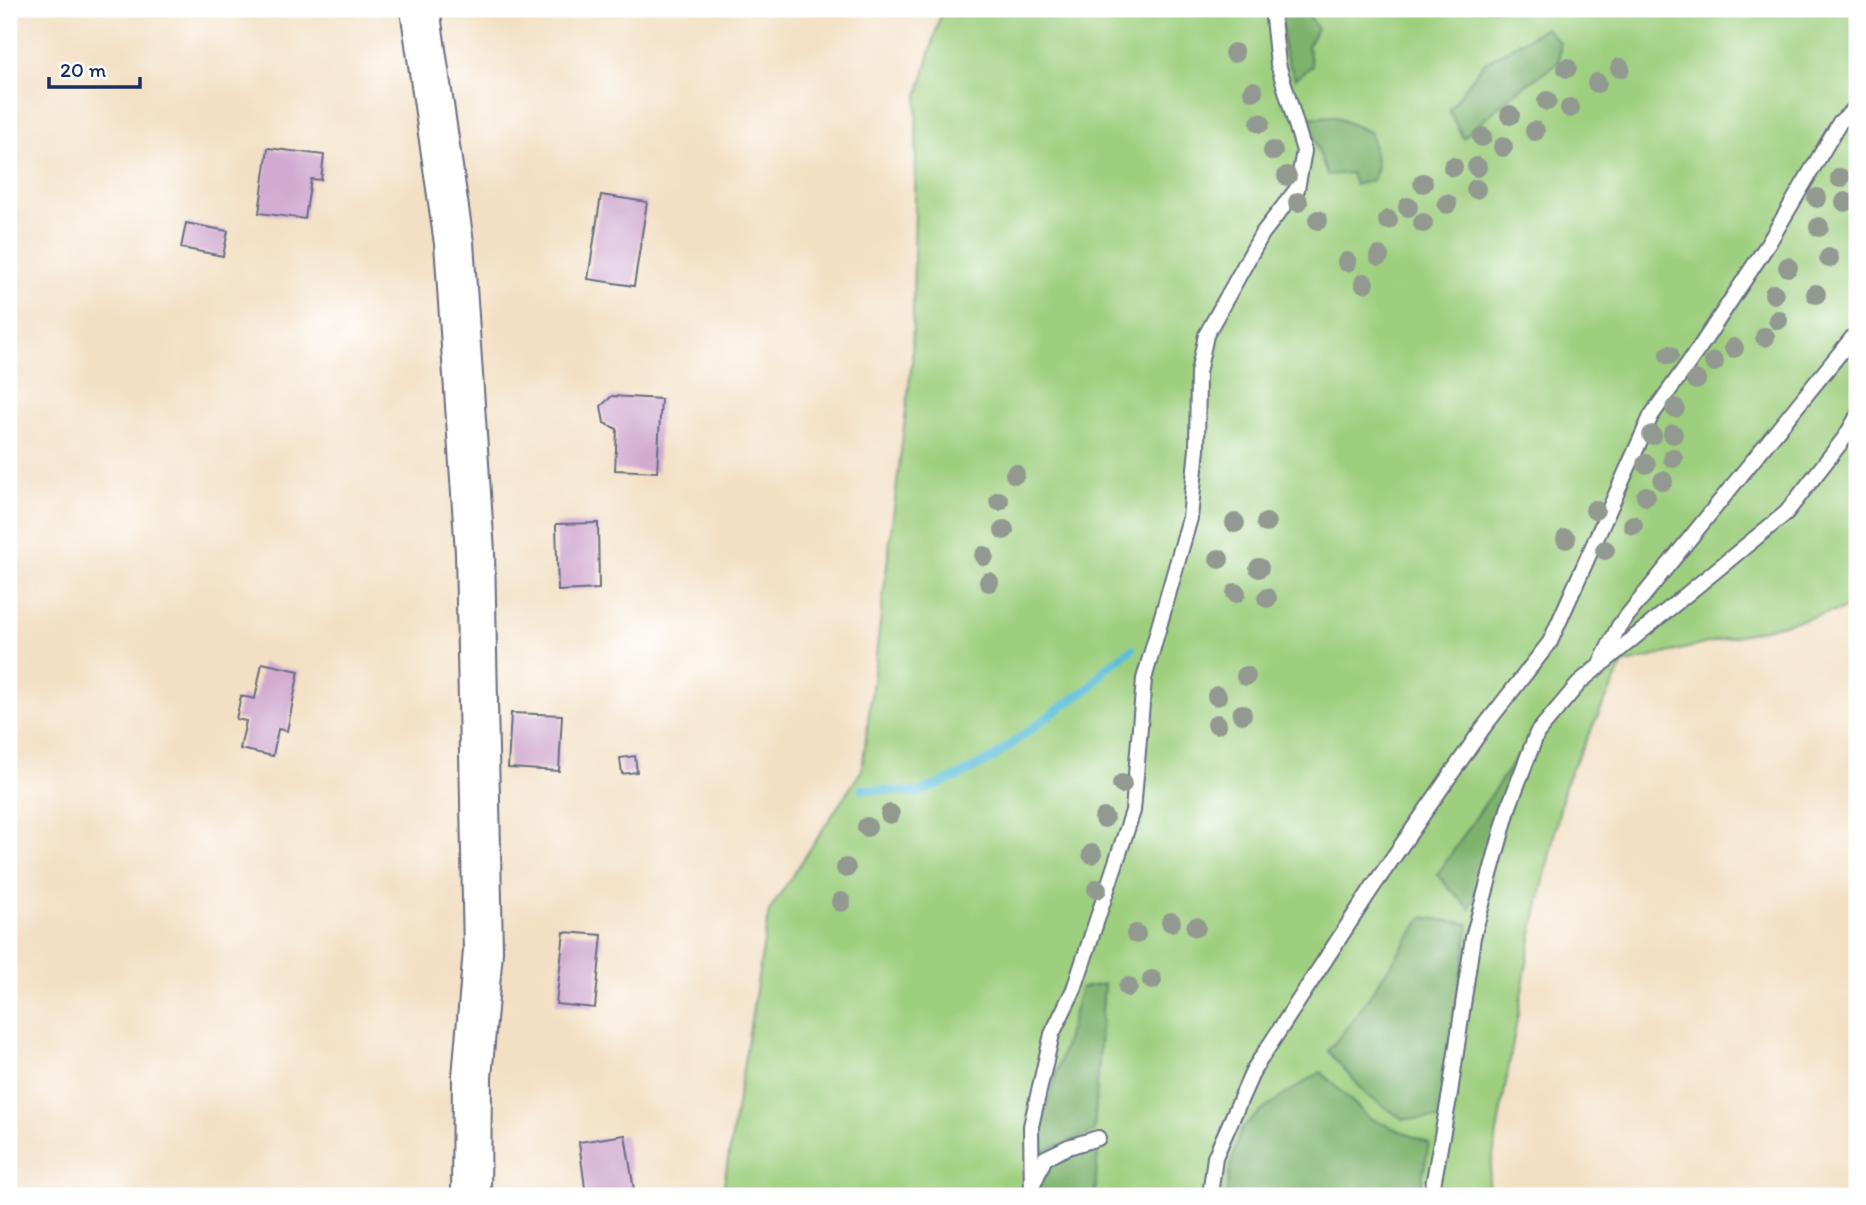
<svg xmlns="http://www.w3.org/2000/svg" width="1866" height="1205" font-family="Itim,sans-serif">
	<style>
		.green { fill: #9ecf7e; stroke: #5c7f6e; stroke-width: 2 }
		.forest { fill: #7eb26d; stroke: #4c7066; stroke-width: 2 }
		.lines { fill: none; stroke-linecap: round; stroke-linejoin: round }
		.stream { stroke: #5bbed9; stroke-width: 9 }
		.building { fill: #d1aad1 }
		.lane-casing { stroke: #676d82; stroke-width: 18 }
		.secondary-casing { stroke: #676d82; stroke-width: 42 }
		.lane { stroke: #fff; stroke-width: 14 }
		.secondary { stroke: #fff; stroke-width: 38 }
		.tree { fill: #929991 }
	</style>
	<rect width="100%" height="100%" fill="#fff"/>
	<filter id="ink" filterUnits="userSpaceOnUse"><feTurbulence type="fractalNoise" baseFrequency=".0143" numOctaves="2"/><feDisplacementMap in="SourceGraphic" scale="14" xChannelSelector="R" yChannelSelector="G"/><feConvolveMatrix kernelMatrix="1 2 1 2 8 2 1 2 1" color-interpolation-filters="sRGB"/></filter>
	<filter id="wash" filterUnits="userSpaceOnUse"><feTurbulence type="fractalNoise" baseFrequency=".00686" numOctaves="4" result="noise"/><feDisplacementMap in="SourceGraphic" scale="28" xChannelSelector="R" yChannelSelector="G"/><feGaussianBlur stdDeviation="1.57" result="paint"/><feColorMatrix in="noise" values="0 0 0 0 0 0 0 0 0 0 0 0 0 0 0 0 0 1.4 0 .05"/><feComposite in="paint" operator="in"/></filter>
	<g filter="url(#wash)">
		<rect width="100%" height="100%" fill="#f3e0c4"/>
		<path class="green" d="M942 9H1857V606L1623 664 1566 781 1532 934 1486 1196H722L769 911 862 770 912 361 917 100Z"/>
		<g class="forest">
			<path d="M1280 9H1305L1317 28 1308 46 1312 66 1295 79 1284 50Z"/>
			<path d="M1545 28 1560 43 1559 62 1513 94 1463 138 1449 110 1483 64Z"/>
			<path d="M1333 116 1371 133 1377 166 1373 180 1355 185 1351 173 1327 175 1307 118Z"/>
			<path d="M1518 755 1470 909 1437 875Z"/>
			<path d="M1423 917 1469 924 1440 1119H1403L1368 1096 1328 1051 1355 1017Z"/>
			<path d="M1104 984 1094 1132 1033 1155 1081 988Z"/>
			<path d="M1321 1072 1369 1118 1429 1143 1419 1196H1227C1227 1182 1235 1137 1244 1127 1259 1109 1300 1085 1321 1072Z"/>
			<path d="M1098 1148 1095 1196H1035L1051 1161Z"/>
		</g>
		<g class="lines">
			<path class="stream" d="M862 789 918 793 961 775 993 758 1054 712 1091 687 1105 669 1132 649"/>
		</g>
		<g id="blocks">
			<g class="building">
				<path d="M268 148 324 155 321 180 311 179 305 219 259 213Z"/>
				<path d="M601 195 647 202 634 286 588 279Z"/>
				<path d="M186 223 228 231 223 256 181 248Z"/>
				<path d="M612 396 661 399 657 472 615 470 617 429 604 423 601 406Z"/>
				<path d="M598 523 599 589 558 591 556 524Z"/>
				<path d="M262 663 299 671 287 731 278 729 273 756 240 749 246 721 236 719 241 696 255 699Z"/>
				<path d="M511 713 562 715 559 771 508 768Z"/>
				<path d="M635 756 637 772 622 774 620 758Z"/>
				<path d="M564 932 602 935 595 1008 556 1004Z"/>
				<path d="M625 1135 635 1196H586L579 1142Z"/>
			</g>
		</g>
	</g>
	<g filter="url(#ink)">
		<use href="#blocks" fill-opacity="0" stroke="#676d82" stroke-width="2"/>
		<g class="lines">
			<defs>
				<g id="lane">
					<path d="M1601 662 1619 626 1857 332"/>
					<path d="M1033 1185 1045 1158 1068 1147 1098 1138"/>
					<path d="M1032 1196 1031 1126 1052 1034 1074 989 1133 811 1144 679 1190 518 1197 449 1198 373 1206 335 1262 234 1297 189 1304 151 1278 64 1272 9"/>
					<path d="M1210 1196 1215 1157 1254 1069 1372 888 1483 728 1550 642 1651 416 1702 344 1768 244 1840 122 1857 107"/>
					<path d="M1431 1196 1450 1093 1473 937 1509 806 1537 733 1581 681 1786 513 1846 436 1857 417"/>
				</g>
				<path id="secondary" d="M420 9 454 243 475 552 483 951 472 1077 471 1196"/>
			</defs>
			<use href="#lane" class="lane-casing"/>
			<use href="#secondary" class="secondary-casing"/>
			<use href="#lane" class="lane"/>
			<use href="#secondary" class="secondary"/>
		</g>
		<g class="tree">
			<circle cx="1234" cy="53" r="10"/>
			<circle cx="1567" cy="68" r="10"/>
			<circle cx="1620" cy="68" r="10"/>
			<circle cx="1597" cy="83" r="10"/>
			<circle cx="1253" cy="91" r="10"/>
			<circle cx="1547" cy="101" r="10"/>
			<circle cx="1570" cy="108" r="10"/>
			<circle cx="1510" cy="115" r="10"/>
			<circle cx="1260" cy="123" r="10"/>
			<circle cx="1535" cy="131" r="10"/>
			<circle cx="1482" cy="137" r="10"/>
			<circle cx="1503" cy="147" r="10"/>
			<circle cx="1273" cy="151" r="10"/>
			<circle cx="1453" cy="167" r="10"/>
			<circle cx="1477" cy="167" r="10"/>
			<circle cx="1287" cy="176" r="10"/>
			<circle cx="1840" cy="178" r="10"/>
			<circle cx="1423" cy="183" r="10"/>
			<circle cx="1476" cy="189" r="10"/>
			<circle cx="1817" cy="198" r="10"/>
			<circle cx="1298" cy="202" r="10"/>
			<circle cx="1845" cy="202" r="10"/>
			<circle cx="1447" cy="204" r="10"/>
			<circle cx="1408" cy="207" r="10"/>
			<circle cx="1318" cy="220" r="10"/>
			<circle cx="1388" cy="220" r="10"/>
			<circle cx="1423" cy="223" r="10"/>
			<circle cx="1819" cy="227" r="10"/>
			<circle cx="1379" cy="256" r="10"/>
			<circle cx="1829" cy="258" r="10"/>
			<circle cx="1347" cy="262" r="10"/>
			<circle cx="1788" cy="267" r="10"/>
			<circle cx="1364" cy="283" r="10"/>
			<circle cx="1774" cy="294" r="10"/>
			<circle cx="1816" cy="294" r="10"/>
			<circle cx="1778" cy="320" r="10"/>
			<circle cx="1765" cy="337" r="10"/>
			<circle cx="1734" cy="348" r="10"/>
			<circle cx="1669" cy="355" r="10"/>
			<circle cx="1714" cy="362" r="10"/>
			<circle cx="1696" cy="380" r="10"/>
			<circle cx="1675" cy="408" r="10"/>
			<circle cx="1673" cy="434" r="10"/>
			<circle cx="1652" cy="435" r="10"/>
			<circle cx="1673" cy="458" r="10"/>
			<circle cx="1646" cy="464" r="10"/>
			<circle cx="1015" cy="474" r="10"/>
			<circle cx="1663" cy="481" r="10"/>
			<circle cx="1646" cy="496" r="10"/>
			<circle cx="999" cy="501" r="10"/>
			<circle cx="1595" cy="510" r="10"/>
			<circle cx="1235" cy="523" r="10"/>
			<circle cx="1266" cy="523" r="10"/>
			<circle cx="1633" cy="525" r="10"/>
			<circle cx="1004" cy="530" r="10"/>
			<circle cx="1566" cy="539" r="10"/>
			<circle cx="1605" cy="550" r="10"/>
			<circle cx="984" cy="556" r="10"/>
			<circle cx="1219" cy="559" r="10"/>
			<circle cx="1259" cy="568" r="10"/>
			<circle cx="989" cy="582" r="10"/>
			<circle cx="1236" cy="593" r="10"/>
			<circle cx="1267" cy="598" r="10"/>
			<circle cx="1246" cy="676" r="10"/>
			<circle cx="1217" cy="696" r="10"/>
			<circle cx="1242" cy="714" r="10"/>
			<circle cx="1217" cy="724" r="10"/>
			<circle cx="1122" cy="784" r="10"/>
			<circle cx="890" cy="814" r="10"/>
			<circle cx="1104" cy="818" r="10"/>
			<circle cx="867" cy="827" r="10"/>
			<circle cx="1092" cy="854" r="10"/>
			<circle cx="846" cy="868" r="10"/>
			<circle cx="1097" cy="889" r="10"/>
			<circle cx="841" cy="902" r="10"/>
			<circle cx="1171" cy="922" r="10"/>
			<circle cx="1196" cy="927" r="10"/>
			<circle cx="1136" cy="934" r="10"/>
			<circle cx="1152" cy="980" r="10"/>
			<circle cx="1128" cy="987" r="10"/>
		</g>
	</g>
	<rect width="1866" height="1205" fill="none" stroke="#fff" stroke-width="35"/>
	<path d="M49 77v10h91v-10" fill="none" stroke="#1b2f5e" stroke-width="3.5"/>
	<text x="60" y="77" font-size="21" fill="#1b2f5e" stroke="#ffffff" stroke-width="5" paint-order="stroke">20 m</text>
</svg>
